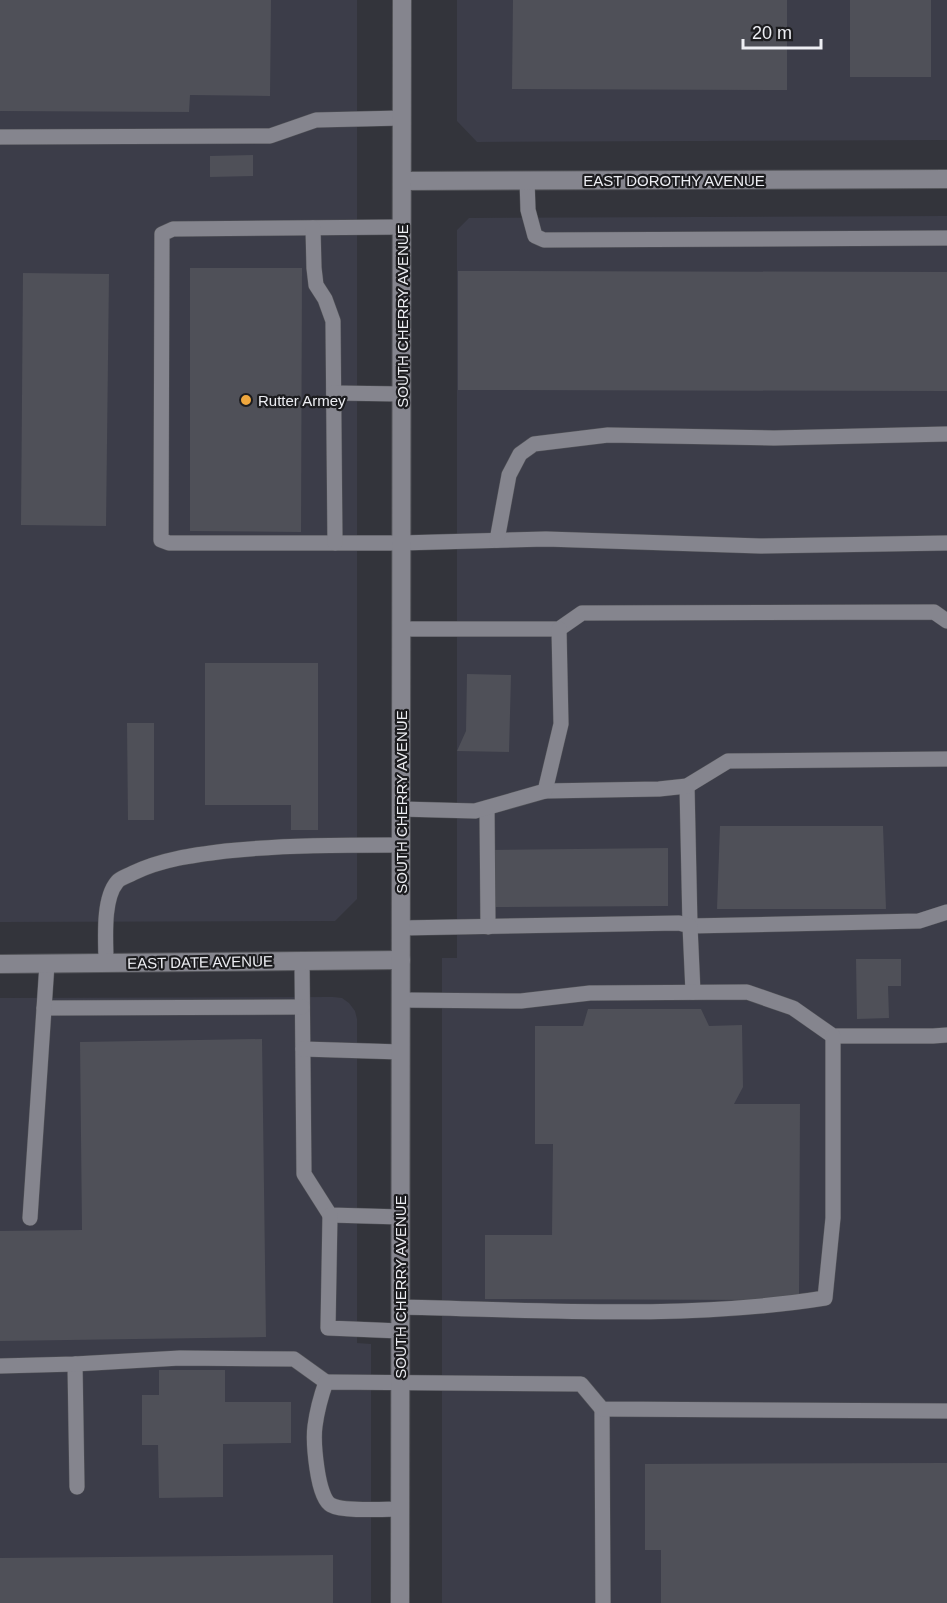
<svg xmlns="http://www.w3.org/2000/svg" width="947" height="1603" font-family="Arial,sans-serif">
	<style>
		.built { fill: #3c3d49 }
		.building { fill: #4f5058 }
		.lines { fill: none; stroke-linecap: round; stroke-linejoin: round }
		.lane-casing { stroke: #525358; stroke-width: 16 }
		.street-casing { stroke: #525358; stroke-width: 20 }
		.lane { stroke: #85858e; stroke-width: 15 }
		.street { stroke: #85858e; stroke-width: 18 }
		.poi-dot { fill: #efa73e; stroke: #1c1c1f; stroke-width: 2 }
		.labels { text-anchor: middle; dominant-baseline: central; stroke-width: 4.5; stroke-linejoin: round; paint-order: stroke }
		.street-label { font-size: 15px; fill: #edeef3; stroke: #1c1c1f }
		.poi-label { font-size: 15px; fill: #edeef3; stroke: #1c1c1f; text-anchor: start }
	</style>
	<rect width="100%" height="100%" fill="#33343b"/>
	<g class="built">
		<path d="M0 0H357V899L335 921 0 922Z"/>
		<path d="M457 0H947V140L477 142 457 121Z"/>
		<path d="M947 216V1603H442V958H457V230L469 218Z"/>
		<path d="M333 997 342 998 349 1003 355 1011 357 1019V1343L371 1344V1603H0V998Z"/>
	</g>
	<g class="building">
		<path d="M0 0H271L270 96 190 95 189 112 0 111Z"/>
		<path d="M513 0H787V90L512 89Z"/>
		<rect x="850" y="0" width="81" height="77"/>
		<path d="M253 155V176L210 177V156Z"/>
		<path d="M190 268H302L301 532 190 531Z"/>
		<path d="M458 271 947 272V391L458 390Z"/>
		<path d="M23 273 109 274 106 526 21 525Z"/>
		<path d="M205 663H318V830H291V805H205Z"/>
		<path d="M467 674 511 675 509 752 457 751 466 731Z"/>
		<path d="M127 723H154V820H128Z"/>
		<path d="M720 826H883L886 909H717Z"/>
		<path d="M668 848V906L488 907V850Z"/>
		<path d="M856 959H901V986H888L889 1018 857 1019Z"/>
		<path d="M588 1009H701L709 1026 742 1025 743 1087 734 1104H800L799 1300 485 1299V1235H552L553 1144H535V1026H583Z"/>
		<path d="M262 1039 266 1337 0 1341V1231L82 1230 80 1042Z"/>
		<path d="M159 1370H225V1402H291V1443L223 1444V1497L159 1498 158 1445H142V1395H159Z"/>
		<path d="M947 1463V1603H661V1550H645V1464Z"/>
		<path d="M333 1555V1603H0V1558Z"/>
	</g>
	<g class="lines">
		<defs>
			<g id="lane">
				<path d="M0 137 270 136 316 120 402 118"/>
				<path d="M527 180 528 210 535 236 544 240 947 238"/>
				<path d="M402 227 173 229 162 234 161 540 169 543H401L546 539 760 546 947 543"/>
				<path d="M313 228 314 268 316 285 325 299 333 321 335 543"/>
				<path d="M334 393 402 394"/>
				<path d="M497 540 509 475 520 454 534 444 608 435 774 438 947 434"/>
				<path d="M401 629H559L582 613 934 612 947 621"/>
				<path d="M687 786 690 926 919 921 947 912"/>
				<path d="M545 791 659 789 687 786 728 761 947 759"/>
				<path d="M487 808 488 927"/>
				<path d="M401 809 475 811 545 791 561 724 559 629"/>
				<path d="M401 928 679 923 690 926 693 992"/>
				<path d="M302 961 304 1174 330 1215 401 1217"/>
				<path d="M106 963C106 941 102 900 117 882 120 878 128 876 133 873 162 859 194 855 226 851 284 845 343 845 401 845"/>
				<path d="M401 1000 521 1001 590 993 747 992 793 1008 833 1036H933L947 1035"/>
				<path d="M44 1008 302 1007"/>
				<path d="M303 1049 401 1052"/>
				<path d="M330 1215 328 1328 400 1331"/>
				<path d="M30 1218 47 964"/>
				<path d="M400 1307C539 1310 688 1320 825 1298L833 1218V1036"/>
				<path d="M75 1364 77 1487"/>
				<path d="M0 1366 75 1364 180 1358 294 1359 326 1382"/>
				<path d="M602 1409 603 1603"/>
				<path d="M400 1509C385 1509 343 1512 331 1505 317 1498 313 1441 315 1426 317 1411 321 1396 326 1382L581 1384 602 1409 947 1411"/>
			</g>
			<g id="street">
				<path d="M402 181 947 179"/>
				<path d="M0 964 401 960"/>
				<path d="M400 1603 402 0"/>
			</g>
		</defs>
		<use href="#lane" class="lane-casing"/>
		<use href="#street" class="street-casing"/>
		<use href="#lane" class="lane"/>
		<use href="#street" class="street"/>
	</g>
	<circle class="poi-dot" cx="246" cy="400" r="6"/>
	<g class="labels">
		<g class="street-label">
			<text x="674" y="180">EAST DOROTHY AVENUE</text>
			<text transform="translate(402 316) rotate(-90)">SOUTH CHERRY AVENUE</text>
			<text transform="translate(401 802) rotate(-90)">SOUTH CHERRY AVENUE</text>
			<text transform="translate(200 962) rotate(-1)">EAST DATE AVENUE</text>
			<text transform="translate(400 1287) rotate(-90)">SOUTH CHERRY AVENUE</text>
		</g>
		<g class="poi-label">
			<text x="258" y="400">Rutter Armey</text>
		</g>
	</g>
	<path d="M743 39v9h78v-9" fill="none" stroke="#edeef3" stroke-width="3"/>
	<text x="752" y="39" font-size="18" fill="#edeef3" stroke="#1c1c1f" stroke-width="4.5" paint-order="stroke">20 m</text>
</svg>
